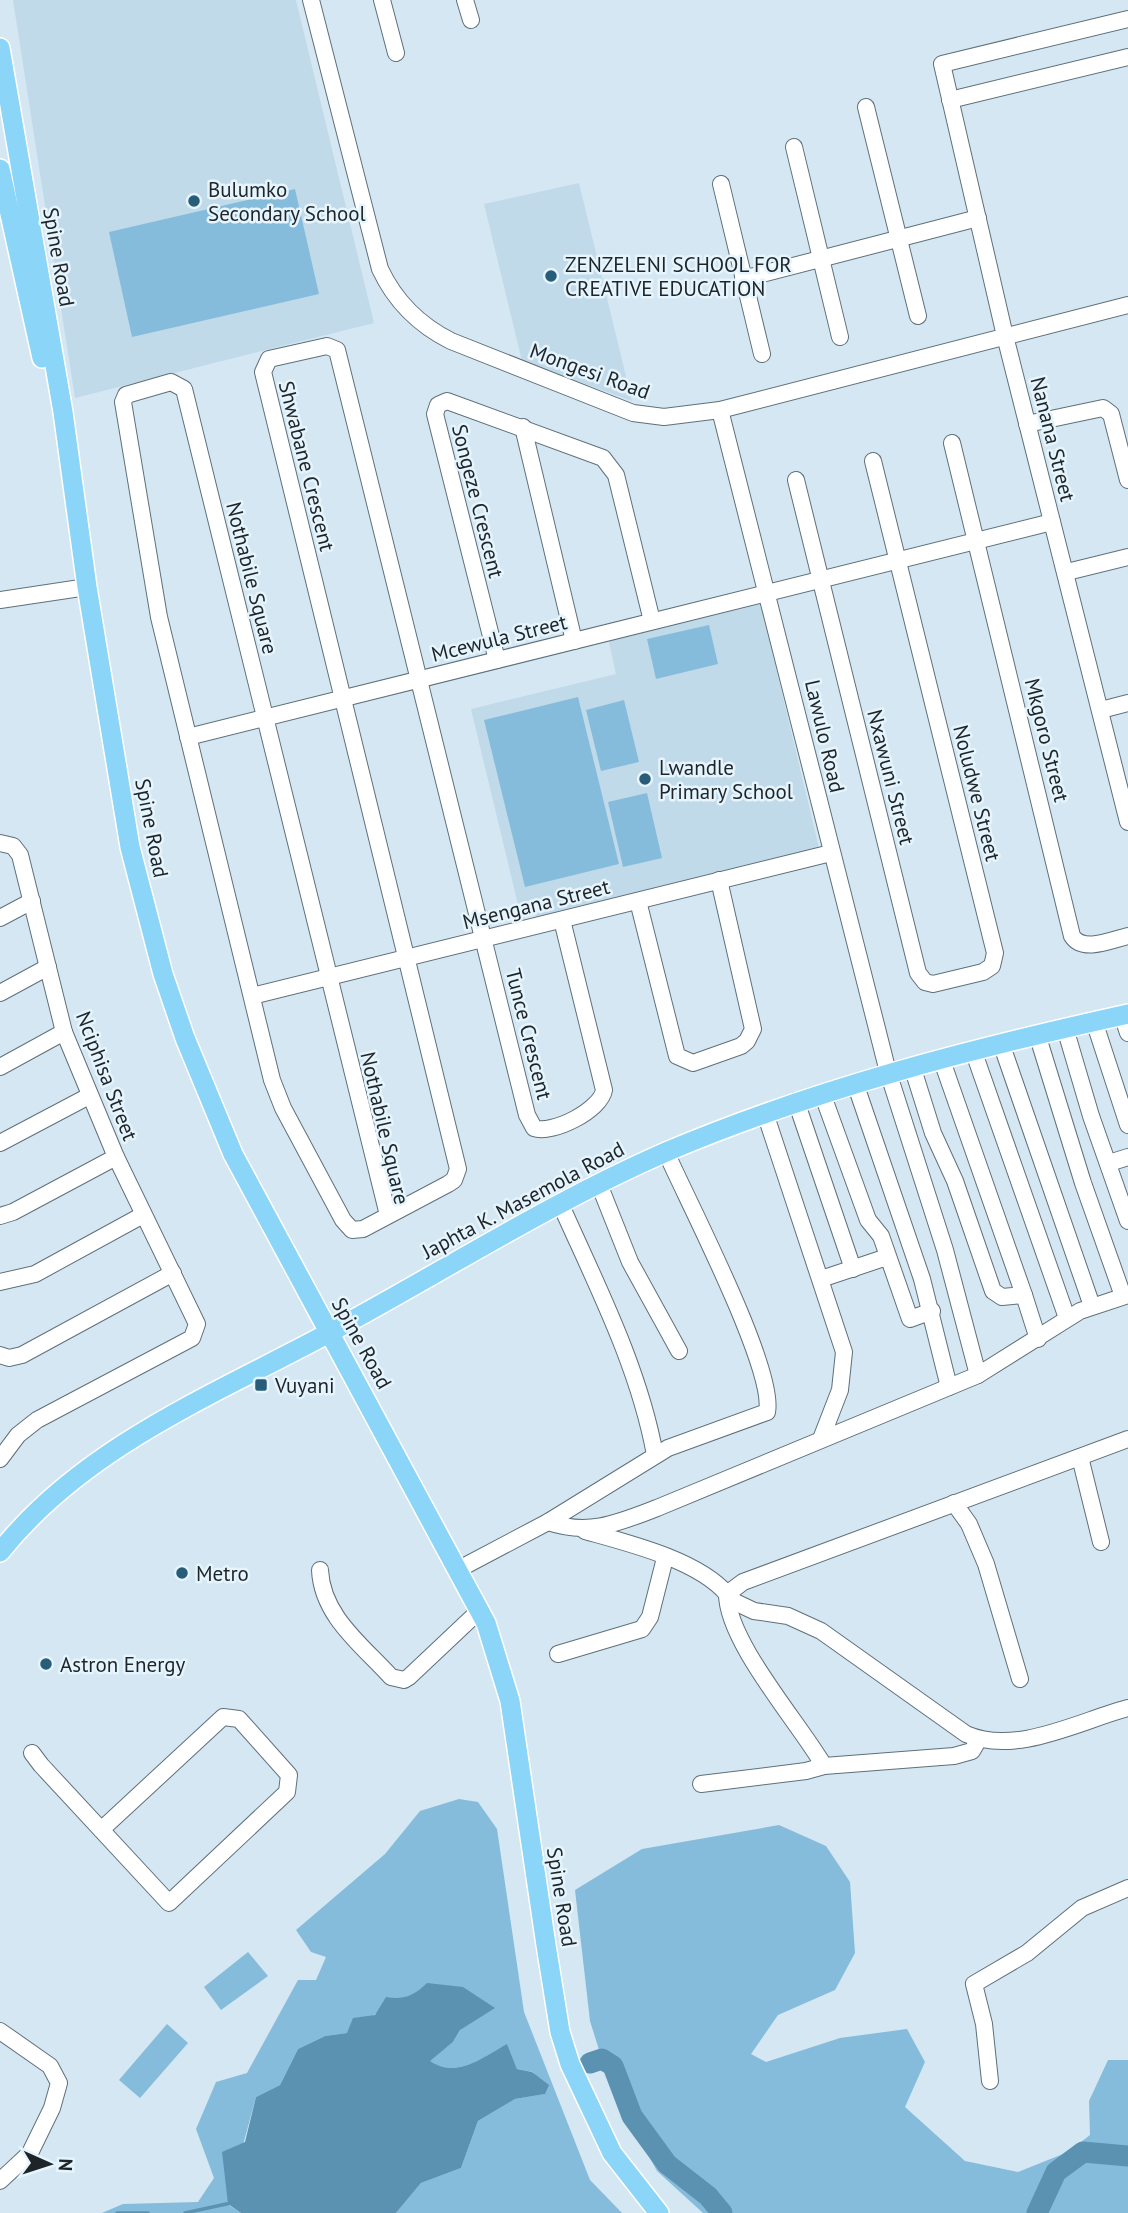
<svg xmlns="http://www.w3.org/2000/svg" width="1128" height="2213" font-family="'PT Sans',sans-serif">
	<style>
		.built { fill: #c1daea }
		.green { fill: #85bcdb }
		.water { fill: #5b92b1 }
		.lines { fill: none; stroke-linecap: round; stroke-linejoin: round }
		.stream { stroke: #5b92b1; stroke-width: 3.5 }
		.river { stroke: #5b92b1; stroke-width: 21 }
		.minor-casing { stroke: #5f707a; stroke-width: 18 }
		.major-casing { stroke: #fff; stroke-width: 22 }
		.minor { stroke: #fff; stroke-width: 16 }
		.major { stroke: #8bd5f9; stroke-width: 19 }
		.poi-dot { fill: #285d79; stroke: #e5f4fd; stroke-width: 2.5 }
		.labels { text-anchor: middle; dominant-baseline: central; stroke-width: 5; stroke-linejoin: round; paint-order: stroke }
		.poi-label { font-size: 21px; fill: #1e2529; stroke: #e5f4fd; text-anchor: start }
		.street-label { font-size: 21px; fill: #1e2529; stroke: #e5f4fd }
	</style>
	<rect width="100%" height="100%" fill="#d4e7f2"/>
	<g class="built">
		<path d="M13 0H296L374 323 75 398Z"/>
		<path d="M579 183 632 401 522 361 484 204Z"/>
		<path d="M760 601 819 848 536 917 534 909 520 913 471 709 616 674 608 638Z"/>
	</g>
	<g class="green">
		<path d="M295 189 319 294 132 337 109 232Z"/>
		<path d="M709 625 718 664 656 679 647 639Z"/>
		<path d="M578 697 619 864 525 887 484 720Z"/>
		<path d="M624 700 639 762 601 771 586 710Z"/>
		<path d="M647 793 662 858 623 867 608 802Z"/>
		<path d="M459 1799 478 1802 497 1829 524 2012 590 2180 622 2213H396L421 2183 461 2168 478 2121 515 2099 544 2094 533 2072 517 2069 507 2045C484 2057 456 2079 429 2061L453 2042 460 2030 416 1994 398 1999 347 2033 325 2036 298 2049 280 2085 256 2097 227 2204 241 2213H102L123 2204 198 2202 214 2178 196 2129 216 2082 247 2073 298 1980H316L326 1957 311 1952 296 1930 385 1854 420 1811Z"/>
		<path d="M779 1825 826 1846 850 1882 855 1953 835 1990 778 2015 751 2054 766 2062 840 2038 907 2029 925 2062 905 2107 965 2161 1018 2172 1068 2152 1090 2135 1089 2101 1108 2060H1128V2213H703L657 2171 610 2085 590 2021 575 1890 642 1849Z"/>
		<path d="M248 1952 268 1976 221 2010 204 1987Z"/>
		<path d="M167 2024 188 2043 140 2098 119 2080Z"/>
	</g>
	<path class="water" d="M427 1983 463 1987 495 2008 460 2030 453 2042 430 2061C456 2079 484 2057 507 2044L517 2069 532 2072 549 2085 545 2094 515 2099 478 2121 461 2168 421 2183 396 2213H241L228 2204 222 2152 245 2142 256 2097 280 2085 298 2049 325 2036 347 2033 353 2018 375 2015 386 1997C403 2000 414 1996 427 1983Z"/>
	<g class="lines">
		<g class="stream">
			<path d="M117 2213H148"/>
			<path d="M185 2213 231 2203"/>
		</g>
		<g class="river">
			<path d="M590 2063 602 2059 613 2066 632 2116 667 2164 708 2196 722 2213"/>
			<path d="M1037 2213 1056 2172 1083 2152 1128 2156"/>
		</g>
		<defs>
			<g id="minor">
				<path d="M311 0 380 269C395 301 419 325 451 341L633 413 664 417 720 410 1128 305"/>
				<path d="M382 0 396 53"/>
				<path d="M465 0 471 20"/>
				<path d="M1128 19 942 64 1005 336 1128 822"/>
				<path d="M950 100 1128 57"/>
				<path d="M866 107 918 316"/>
				<path d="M794 147 840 337"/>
				<path d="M721 184 762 354"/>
				<path d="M743 279 978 218"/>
				<path d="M720 410 888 1072 945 1250 978 1375"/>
				<path d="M1027 424 1103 408 1111 414 1128 480"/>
				<path d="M523 427 574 641"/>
				<path d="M952 443 1072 936C1083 953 1111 940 1128 936"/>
				<path d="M796 480 918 973 925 982 933 984 983 972 992 966 995 953 873 461"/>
				<path d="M1067 572 1128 557"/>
				<path d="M0 600 87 587"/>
				<path d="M497 660 435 414 438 405 447 401 603 458 616 475 652 621"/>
				<path d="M1101 710 1128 703"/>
				<path d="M188 737 1052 522"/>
				<path d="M0 843 13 846 20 855 64 1032 116 1157 197 1324 192 1338 37 1420 18 1435 0 1459"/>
				<path d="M638 901 677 1056 693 1063 741 1046 747 1041 753 1029 719 880"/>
				<path d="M0 918 32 901"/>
				<path d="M0 993 48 967"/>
				<path d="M252 996 831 853"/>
				<path d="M1122 1015 1128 1033"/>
				<path d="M1094 1021 1128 1125"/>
				<path d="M1065 1028 1091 1116 1128 1221"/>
				<path d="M1037 1034 1083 1183 1123 1296"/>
				<path d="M1001 1043 1092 1306"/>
				<path d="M973 1050 1067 1318"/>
				<path d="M912 1066 933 1133 955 1181 993 1291 1002 1297 1024 1295 941 1058"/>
				<path d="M0 1067 64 1032"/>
				<path d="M855 1083 922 1279 949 1387"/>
				<path d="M822 1093 868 1220 881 1236 910 1319 932 1311"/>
				<path d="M796 1101 853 1269"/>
				<path d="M765 1113 844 1352 840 1390 821 1439"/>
				<path d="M0 1143 89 1096"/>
				<path d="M1109 1163 1128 1157"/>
				<path d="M599 1184 630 1262 679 1351"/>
				<path d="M560 1203C596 1284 639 1367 655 1455"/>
				<path d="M388 1215 184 389 171 382 126 395 123 402 159 617 272 1080 283 1108 343 1220 352 1230 363 1229 448 1184 454 1180 458 1169 263 372 269 359 327 346 337 350 527 1115 534 1128C552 1135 601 1110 604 1090L562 920"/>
				<path d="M0 1216 13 1212 116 1157"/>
				<path d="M821 1279 887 1257"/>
				<path d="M0 1282 35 1274 143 1215"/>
				<path d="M1024 1295 1038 1339"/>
				<path d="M0 1355 9 1358 22 1355 173 1273"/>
				<path d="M1080 1457 1101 1542"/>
				<path d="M954 1503 969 1524 986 1564 1020 1679"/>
				<path d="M548 1522C589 1536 618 1523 657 1508L978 1375 1080 1311 1128 1295"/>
				<path d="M585 1531C628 1543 698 1560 727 1594L743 1582 1128 1439"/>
				<path d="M459 1569 548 1522 668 1448 767 1412C776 1370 687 1200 666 1152"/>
				<path d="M320 1570C322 1616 362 1645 391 1677L404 1680 409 1677 480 1610"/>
				<path d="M727 1594 735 1602 754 1611 788 1616 821 1631 966 1734C1016 1756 1079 1721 1128 1708"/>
				<path d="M727 1594C727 1642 800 1724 824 1766L954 1756 972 1751 979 1739"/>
				<path d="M558 1654 642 1629 650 1617 665 1558"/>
				<path d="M32 1753 41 1765 169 1903 287 1792 289 1775 239 1719 223 1717 101 1830"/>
				<path d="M701 1784 806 1771 824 1766"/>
				<path d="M0 2031 50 2066 59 2083 52 2108 30 2153 0 2181"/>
				<path d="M990 2081 984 2024 974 1984 1027 1953 1082 1908 1128 1888"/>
			</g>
			<g id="major">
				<path d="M0 48 63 412 87 587 130 847 163 974 185 1038 233 1154 486 1623 510 1701 546 1945 560 2032 570 2064 612 2153 659 2213"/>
				<path d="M0 169 42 358"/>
				<path d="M0 1552C83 1448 209 1397 325 1335 439 1274 547 1204 666 1152 815 1089 970 1049 1128 1014"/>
			</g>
		</defs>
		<use href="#minor" class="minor-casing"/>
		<use href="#major" class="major-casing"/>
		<use href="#minor" class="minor"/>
		<use href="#major" class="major"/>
	</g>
	<g class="poi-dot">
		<circle cx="194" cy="201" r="7"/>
		<circle cx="551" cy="276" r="7"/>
		<circle cx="645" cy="779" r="7"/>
		<rect x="254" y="1378" width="14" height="14" rx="3.5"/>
		<circle cx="182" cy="1573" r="7"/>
		<circle cx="46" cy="1664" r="7"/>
	</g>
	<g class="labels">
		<g class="poi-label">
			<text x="208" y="189">Bulumko<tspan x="208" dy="24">Secondary School</tspan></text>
			<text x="565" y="264">ZENZELENI SCHOOL FOR<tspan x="565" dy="24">CREATIVE EDUCATION</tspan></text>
			<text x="659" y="767">Lwandle<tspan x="659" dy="24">Primary School</tspan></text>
			<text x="275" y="1385">Vuyani</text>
			<text x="196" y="1573">Metro</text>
			<text x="60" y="1664">Astron Energy</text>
		</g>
		<g class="street-label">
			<text transform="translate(59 257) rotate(80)">Spine Road</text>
			<text transform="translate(590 371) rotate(20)">Mongesi Road</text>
			<text transform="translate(1053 439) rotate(76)">Nanana Street</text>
			<text transform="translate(307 466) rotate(76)">Shwabane Crescent</text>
			<text transform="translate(478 501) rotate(76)">Songeze Crescent</text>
			<text transform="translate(252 578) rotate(76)">Nothabile Square</text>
			<text transform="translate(499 638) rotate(-14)">Mcewula Street</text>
			<text transform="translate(825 736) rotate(77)">Lawulo Road</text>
			<text transform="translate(1047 740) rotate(76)">Mkgoro Street</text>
			<text transform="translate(891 777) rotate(76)">Nxawuni Street</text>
			<text transform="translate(977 793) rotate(76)">Noludwe Street</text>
			<text transform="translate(152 828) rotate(79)">Spine Road</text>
			<text transform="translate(536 904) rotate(-14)">Msengana Street</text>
			<text transform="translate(529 1034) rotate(76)">Tunce Crescent</text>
			<text transform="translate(107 1076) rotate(69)">Nciphisa Street</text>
			<text transform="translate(385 1128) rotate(77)">Nothabile Square</text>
			<text transform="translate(523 1200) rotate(-28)">Japhta K. Masemola Road</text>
			<text transform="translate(362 1343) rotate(61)">Spine Road</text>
			<text transform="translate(562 1897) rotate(81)">Spine Road</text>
		</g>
	</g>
	<g transform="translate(49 2164) rotate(93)" stroke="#e5f4fd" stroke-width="5" paint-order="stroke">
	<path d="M0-5L12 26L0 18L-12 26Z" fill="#1e2529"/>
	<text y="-10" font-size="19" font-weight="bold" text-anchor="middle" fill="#1e2529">N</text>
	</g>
</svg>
